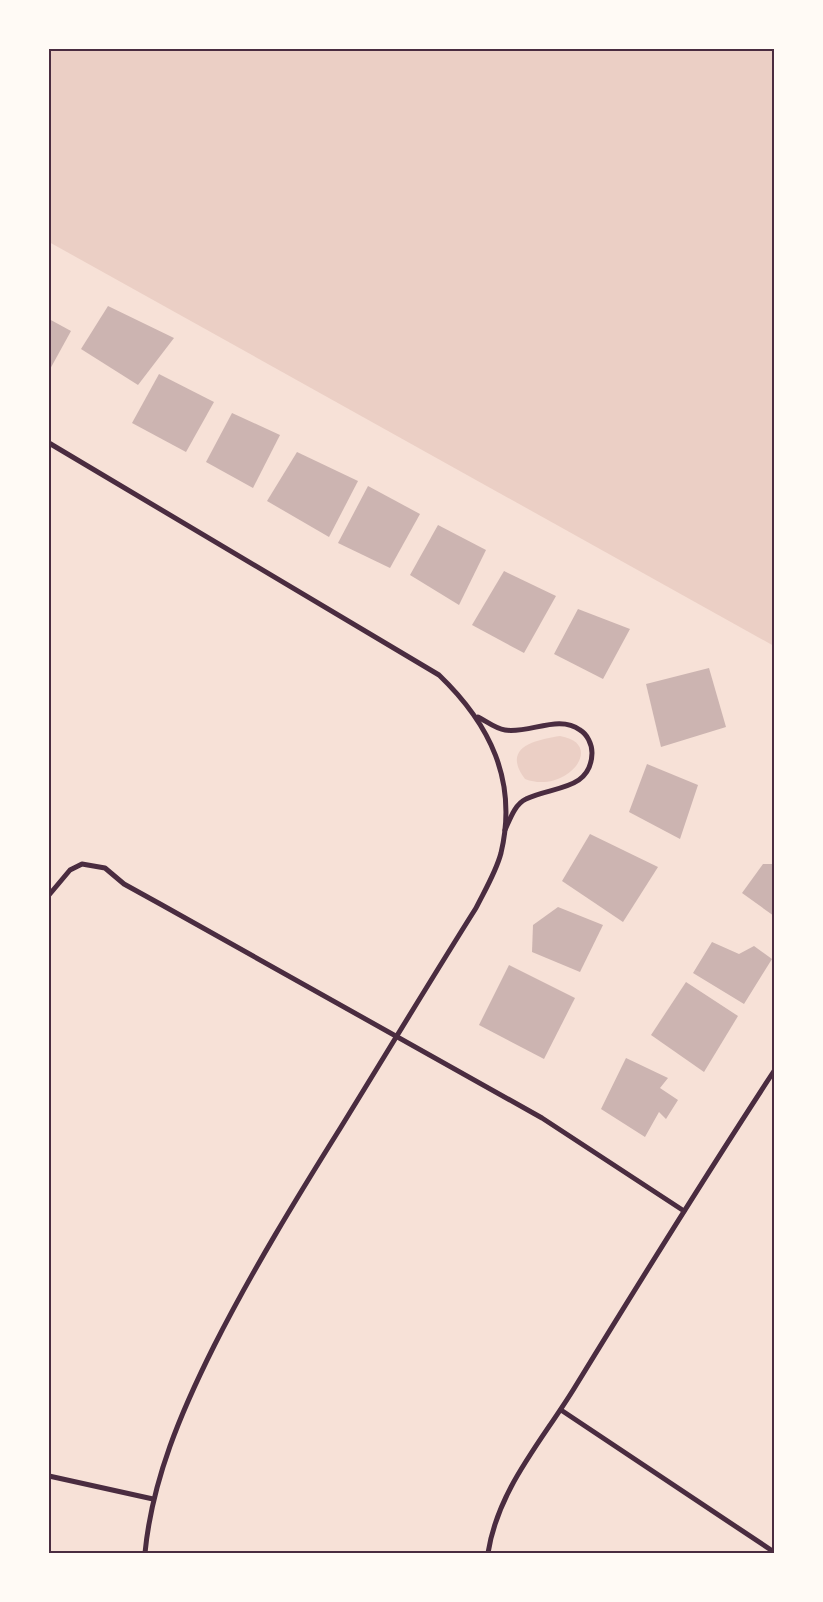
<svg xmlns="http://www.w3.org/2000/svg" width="823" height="1602" font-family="'Work Sans',sans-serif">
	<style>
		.green { fill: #ebcfc5 }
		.building { fill: #ccb4b1 }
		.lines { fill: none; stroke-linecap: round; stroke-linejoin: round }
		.minor { stroke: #4a2c40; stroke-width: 5 }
		.neatline { fill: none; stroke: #4a2c40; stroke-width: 2 }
	</style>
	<rect width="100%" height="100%" fill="#f7e1d7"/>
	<g class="green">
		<path d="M49 49H774V646L49 242Z"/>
		<path d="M560 736C607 744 566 795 525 779 501 747 535 740 560 736Z"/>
	</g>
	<g class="building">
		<path d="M108 306 174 338 138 385 81 349Z"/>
		<path d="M49 319 71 331 49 371Z"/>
		<path d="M159 374 214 402 186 452 132 423Z"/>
		<path d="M232 413 280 435 253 488 206 462Z"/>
		<path d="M297 452 358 481 329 537 267 501Z"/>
		<path d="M368 486 420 514 390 568 338 543Z"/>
		<path d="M438 525 486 550 459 605 410 575Z"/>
		<path d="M504 571 556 596 524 653 472 625Z"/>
		<path d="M578 609 630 629 603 679 554 654Z"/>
		<path d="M709 668 726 727 661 747 646 684Z"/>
		<path d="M647 764 698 785 680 839 629 812Z"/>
		<path d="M590 834 658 867 623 922 562 881Z"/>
		<path d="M763 864H774V916L742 893Z"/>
		<path d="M558 907 603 925 580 972 532 952 533 925Z"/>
		<path d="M712 942 739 954 754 946 772 959 744 1004 693 973Z"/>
		<path d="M509 965 575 998 544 1059 479 1025Z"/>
		<path d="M686 982 738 1016 704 1072 651 1035Z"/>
		<path d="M626 1058 668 1078 660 1088 678 1100 666 1119 659 1112 645 1137 601 1109Z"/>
	</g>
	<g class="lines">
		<g class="minor">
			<path d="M49 443 439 675C490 724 518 781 501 853 496 872 485 890 476 908 430 981 386 1054 341 1127 296 1199 252 1271 214 1346 181 1412 152 1480 145 1553"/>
			<path d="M478 717C486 721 496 729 505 730 529 734 559 714 580 730 587 734 592 744 592 753 591 791 552 786 526 799 515 804 510 819 505 830"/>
			<path d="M49 895 70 870 82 864 105 868 124 884 162 905 542 1118 684 1211"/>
			<path d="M561 1410 774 1552"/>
			<path d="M49 1476 153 1499"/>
			<path d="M488 1553C498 1489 542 1441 575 1387 640 1281 706 1175 774 1071"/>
		</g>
	</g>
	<rect width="823" height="1602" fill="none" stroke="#fffaf5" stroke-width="100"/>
	<rect x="50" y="50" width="723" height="1502" class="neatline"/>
</svg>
